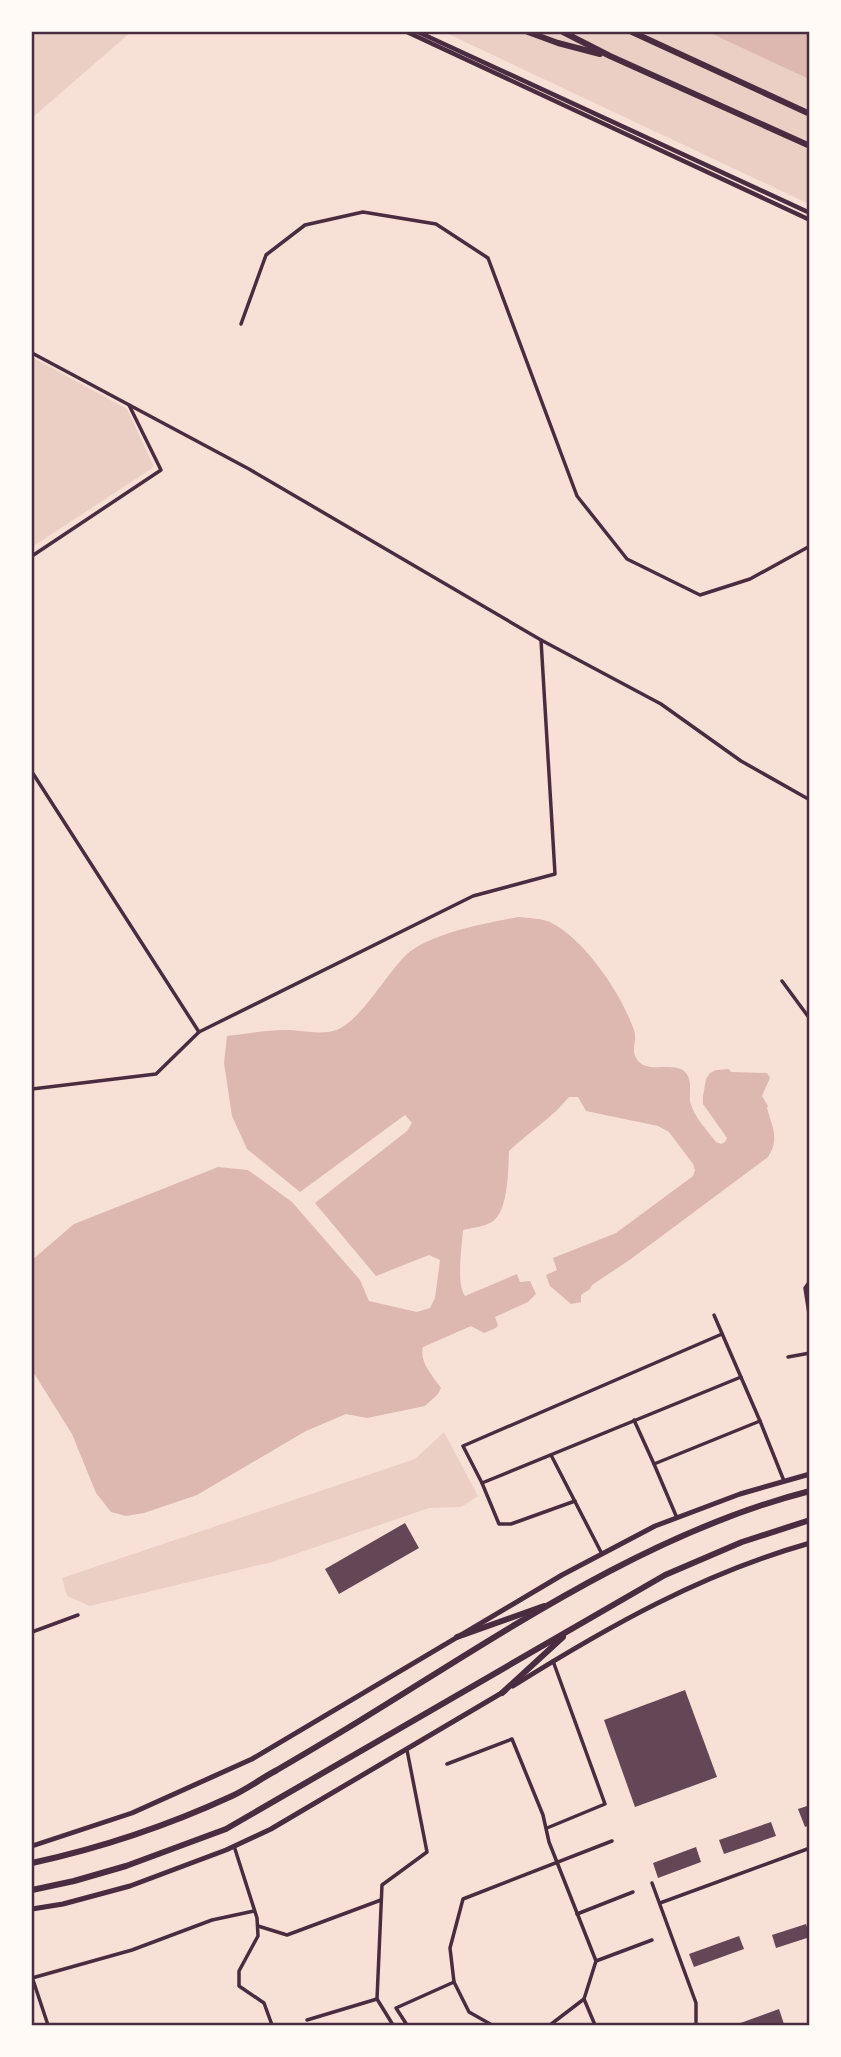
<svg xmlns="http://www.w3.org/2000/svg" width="841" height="2057" font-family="'Roboto Condensed',sans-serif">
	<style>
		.green { fill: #ebcfc5 }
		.water { fill: #dcb8b0 }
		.building { fill: #644757 }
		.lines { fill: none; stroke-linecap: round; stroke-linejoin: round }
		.minor { stroke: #4a2c40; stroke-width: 3.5 }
		.tertiary { stroke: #4a2c40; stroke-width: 4.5 }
		.secondary { stroke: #4a2c40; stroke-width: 5 }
		.trunk { stroke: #4a2c40; stroke-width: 6 }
		.neatline { fill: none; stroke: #4a2c40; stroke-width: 2.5 }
	</style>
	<rect width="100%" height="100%" fill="#f7e1d7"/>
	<g class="green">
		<path d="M32 32H131L32 118Z"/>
		<path d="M444 32H809V204Z"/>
		<path d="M32 357 127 409 154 467 32 547Z"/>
		<path d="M444 1432 478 1496 461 1507 429 1508 272 1562 90 1606 67 1596 62 1578 415 1459Z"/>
	</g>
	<g class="water">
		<path d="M708 32H809V79Z"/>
		<path d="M518 917C527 918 541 918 550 922 583 938 619 990 632 1025 633 1028 635 1031 635 1035 636 1042 632 1049 635 1056 644 1076 670 1061 684 1071 693 1079 689 1091 690 1101 693 1116 707 1130 716 1142L721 1144 725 1142 727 1138 703 1104V1096L706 1079 710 1073 716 1070 729 1069 731 1072 767 1073 770 1078 762 1096 768 1106 767 1108C772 1127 780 1139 768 1157L631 1259 592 1285 590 1289 581 1295V1302L571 1304 550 1286 546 1275 557 1270 553 1258 616 1233 693 1176 695 1170 693 1164 669 1132 658 1126 586 1111 578 1097H569C552 1118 529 1132 509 1151 508 1170 509 1214 490 1223 482 1227 471 1228 463 1230 462 1246 456 1284 465 1296L517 1274 520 1282 530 1281 536 1294 528 1302 495 1317 498 1325 496 1328 484 1333 471 1326 423 1347C419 1362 433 1376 441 1388L438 1394 425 1406 367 1418 346 1414 306 1431 197 1495 144 1513 126 1516 111 1512 96 1493 72 1434 32 1370V1260L74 1224 218 1167 248 1170 292 1202 360 1280 369 1301 417 1312 430 1308 435 1298 440 1260 429 1255 376 1276 315 1203 407 1131 412 1123 405 1115 300 1192 247 1149 232 1116 224 1063 227 1036C246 1034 266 1030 286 1030 302 1030 323 1036 339 1029 363 1017 387 973 407 954 431 933 487 923 518 917Z"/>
	</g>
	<g class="building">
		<path d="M405 1523 419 1548 339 1594 325 1569Z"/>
		<path d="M685 1690 717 1777 635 1807 604 1720Z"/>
		<path d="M810 1805V1825L805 1827 798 1809Z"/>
		<path d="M771 1822 776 1836 724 1854 719 1840Z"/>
		<path d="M696 1847 701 1862 658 1878 653 1863Z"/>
		<path d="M806 1924 810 1937 776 1948 772 1935Z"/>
		<path d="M739 1936 744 1949 694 1967 689 1954Z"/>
		<path d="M779 2009 784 2024 735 2025Z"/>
	</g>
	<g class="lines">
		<g class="minor">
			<path d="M241 324 266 255 305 225 363 212 436 224 488 258 577 496 627 559 700 595 750 579 810 546"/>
			<path d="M32 353 249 469 541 640 661 704 741 761 810 800"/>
			<path d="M32 556 161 470 129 405"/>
			<path d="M32 772 199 1032"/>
			<path d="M782 981 810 1019"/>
			<path d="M32 1089 156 1074 199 1032 473 896 555 874 541 640"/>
			<path d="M810 1281 805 1288 810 1320"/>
			<path d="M714 1315 760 1421"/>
			<path d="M788 1357 810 1353"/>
			<path d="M634 1420 654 1464"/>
			<path d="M551 1455 602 1554"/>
			<path d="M482 1483 463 1446 722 1334"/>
			<path d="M575 1501 511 1524H499L482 1483 741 1377"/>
			<path d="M677 1518 654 1464 760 1421 784 1481"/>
			<path d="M32 1632 78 1615"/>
			<path d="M447 1764 512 1739 543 1815 549 1842 596 1961 584 1999 595 2025"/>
			<path d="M547 1828 605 1804 553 1661"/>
			<path d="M234 1846 257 1918 258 1936 239 1971V1986L264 2003 272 2025"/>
			<path d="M652 1883 696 2003V2025"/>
			<path d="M660 1903 810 1848"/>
			<path d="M577 1914 633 1892"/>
			<path d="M258 1926 287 1935 381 1900"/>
			<path d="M596 1961 652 1940"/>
			<path d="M32 1977 48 2025"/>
			<path d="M32 1978 132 1950 212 1920 254 1911"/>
			<path d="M307 2020 377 1999"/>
			<path d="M393 2025 377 1999 382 1885 427 1852 407 1750"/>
			<path d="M407 2025 396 2008 454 1982"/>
			<path d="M492 2025 469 2012 454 1982 450 1948 463 1899 612 1841"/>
			<path d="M550 2025 584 1999"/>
		</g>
		<g class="tertiary">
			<path d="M407 32 810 220"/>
			<path d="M418 32 810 213"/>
		</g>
		<g class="secondary">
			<path d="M513 1686C609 1626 701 1574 810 1543"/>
			<path d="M32 1846 132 1813 252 1759 562 1575 655 1526 740 1494 810 1474"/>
			<path d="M32 1909 63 1904 130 1886 226 1850 271 1829 505 1691"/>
		</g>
		<g class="trunk">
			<path d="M528 32 558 43 600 54"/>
			<path d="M563 32 610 56 810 146"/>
			<path d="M632 32 810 114"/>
			<path d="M457 1637 544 1606"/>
			<path d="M502 1693 563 1637"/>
			<path d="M32 1863C101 1848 167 1826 232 1796 247 1789 262 1778 277 1770 306 1753 335 1736 364 1718 504 1632 649 1532 810 1491"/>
			<path d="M32 1890 74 1881 126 1866 226 1829 665 1575 742 1542 810 1520"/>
		</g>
	</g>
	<rect width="841" height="2057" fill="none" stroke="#fffaf5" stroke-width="66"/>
	<rect x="33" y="33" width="775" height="1991" class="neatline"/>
</svg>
